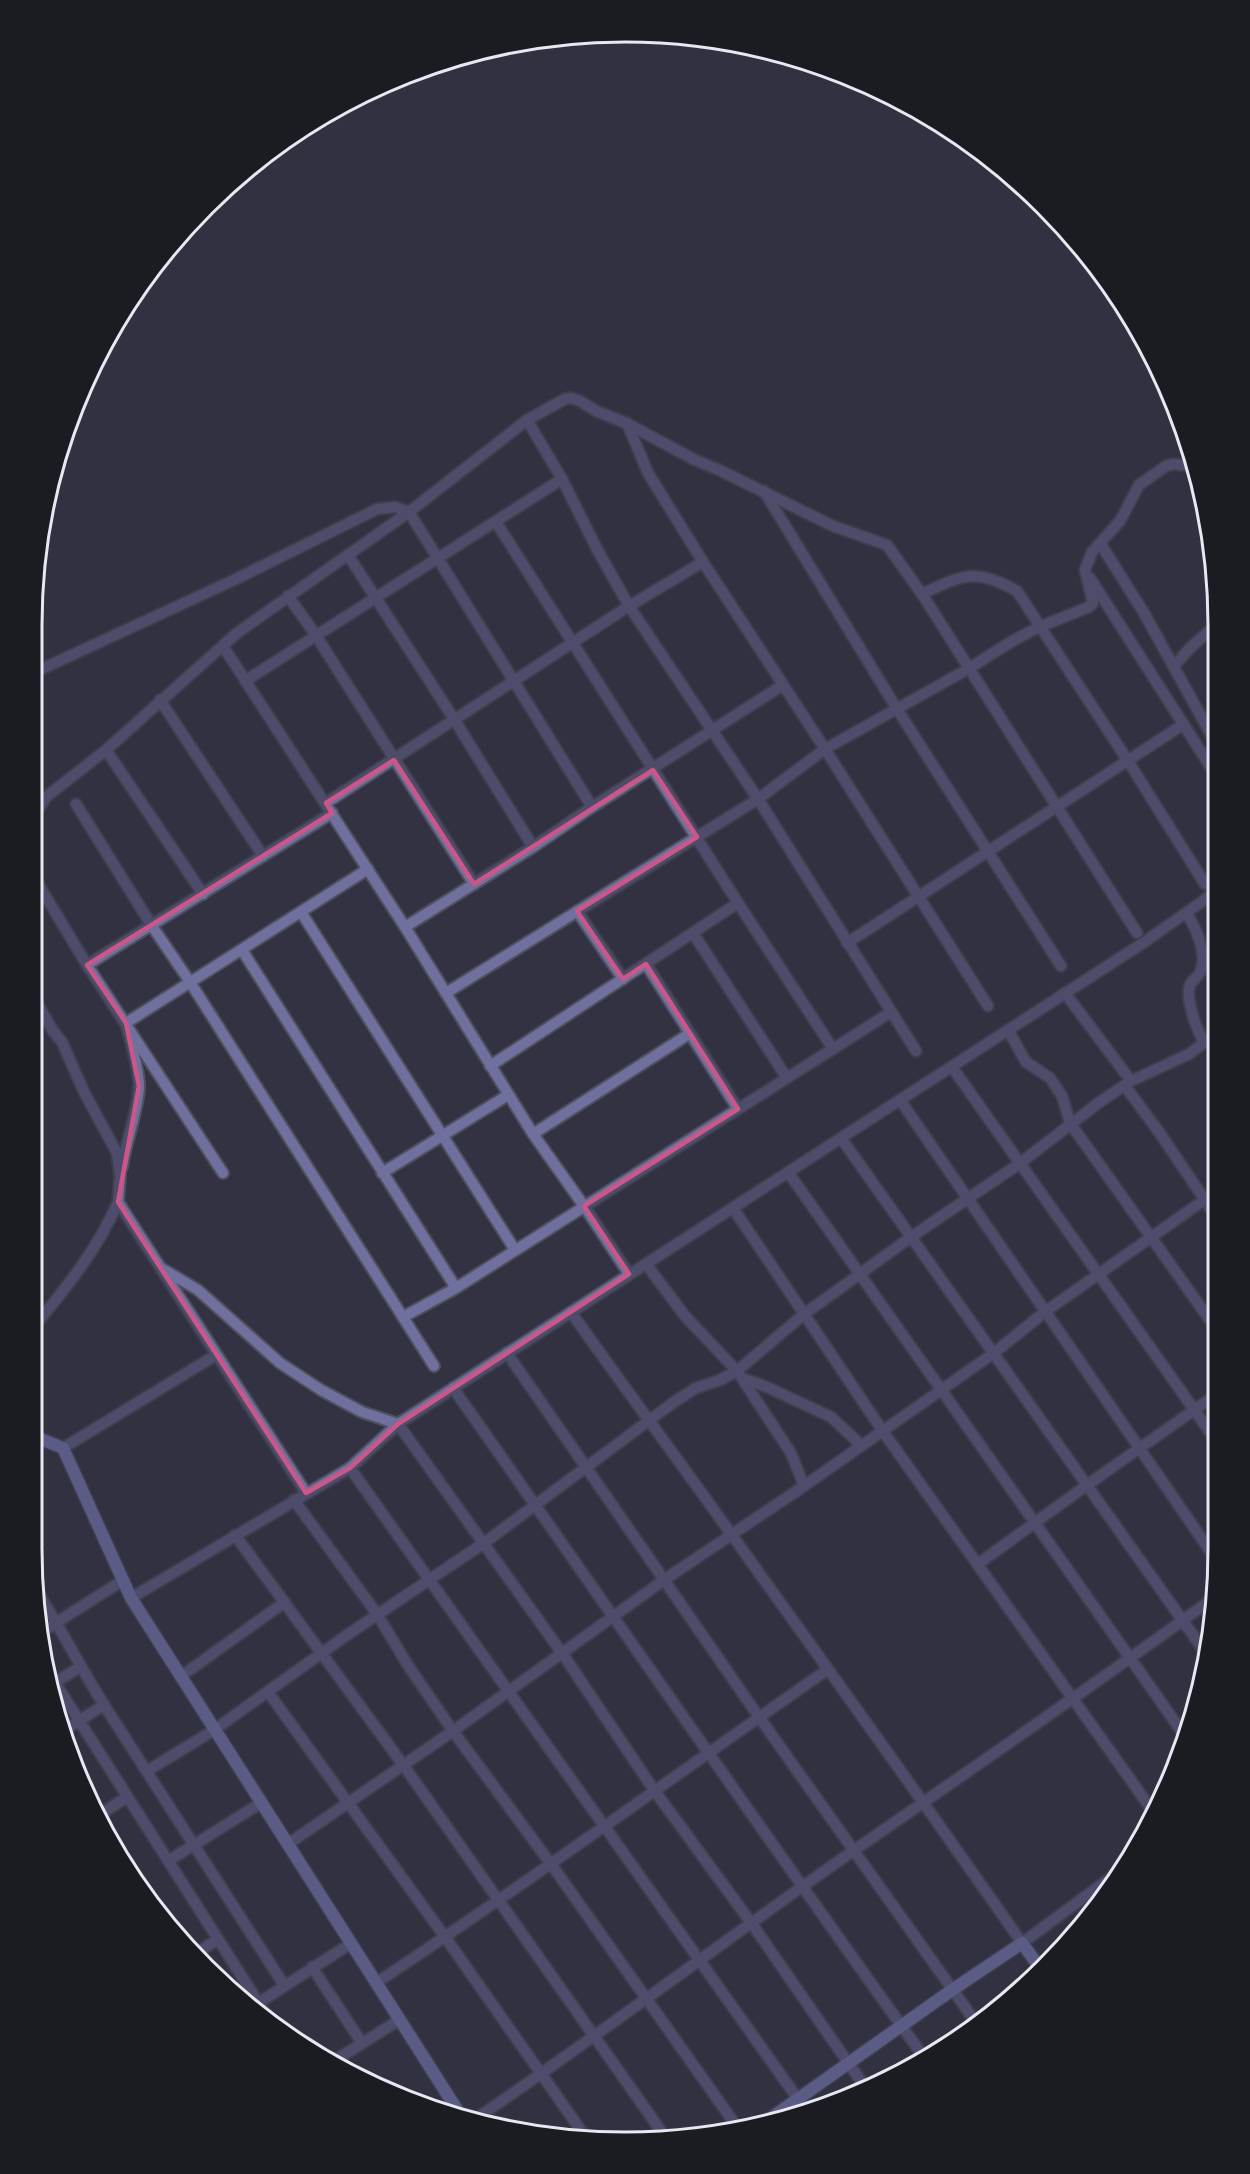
<svg xmlns="http://www.w3.org/2000/svg" width="1250" height="2174" font-family="Ubuntu,sans-serif">
	<style>
		.lines { fill: none; stroke-linecap: round; stroke-linejoin: round }
		.street-casing { stroke: #4f4f5e; stroke-width: 14 }
		.secondary-casing { stroke: #4f4f5e; stroke-width: 15 }
		.street { stroke: #6f709d; stroke-width: 10 }
		.secondary { stroke: #8f91d9; stroke-width: 12 }
		.marked { fill: none; stroke: #cd5688; stroke-width: 4.5; stroke-linejoin: round }
		.rim { fill: none; stroke: #e7e8f2; stroke-width: 3 }
	</style>
	<rect width="100%" height="100%" fill="#323242"/>
	<g class="lines">
		<defs>
			<g id="street">
				<path d="M527 420 562 479 597 549 629 606 758 799 916 1051"/>
				<path d="M627 423 648 473 703 562 825 749 988 1006"/>
				<path d="M764 491 897 709 1061 966"/>
				<path d="M496 522 738 903 833 1049"/>
				<path d="M1100 543 1144 613 1217 745"/>
				<path d="M348 555 454 719 533 847"/>
				<path d="M1090 578 1217 777"/>
				<path d="M922 594C963 575 975 567 1017 591L1128 761 1205 884 1217 877"/>
				<path d="M288 596 315 634 474 884"/>
				<path d="M223 646 405 927 533 1134 584 1206 629 1274"/>
				<path d="M1174 666 1190 648 1217 624"/>
				<path d="M33 673 236 579 377 509 395 507 409 512 592 807"/>
				<path d="M245 681 562 479"/>
				<path d="M160 700 263 856"/>
				<path d="M106 750 203 894"/>
				<path d="M326 803 629 606 703 562"/>
				<path d="M76 804 152 926 190 982 434 1366"/>
				<path d="M34 816 46 797 106 750 237 633 409 512 527 420 565 399 571 398 580 401 596 411 626 423 695 460 719 470 833 526 887 545 922 594 1137 933"/>
				<path d="M34 877 87 965 223 1173"/>
				<path d="M577 911 623 979"/>
				<path d="M301 912 515 1250"/>
				<path d="M1186 913C1196 927 1207 953 1201 970 1199 977 1192 980 1190 985 1185 998 1197 1032 1205 1043"/>
				<path d="M405 927 533 847 592 807 783 685"/>
				<path d="M693 933 787 1078"/>
				<path d="M847 943 1184 724"/>
				<path d="M242 950 456 1288"/>
				<path d="M646 964 738 1109"/>
				<path d="M87 965 332 813"/>
				<path d="M446 993 758 799 825 749 968 669 1014 640 1039 627 1089 607 1093 603 1085 570 1092 552 1120 521 1139 485 1166 466 1173 464 1193 466"/>
				<path d="M1065 993 1131 1081"/>
				<path d="M34 998 53 1031 62 1042 84 1092 117 1153 120 1176 118 1202 306 1493"/>
				<path d="M1008 1030 1026 1062 1050 1078 1062 1096 1070 1123 1217 1330"/>
				<path d="M490 1066 738 903"/>
				<path d="M952 1067 1217 1442"/>
				<path d="M1125 1086 1159 1132 1217 1218"/>
				<path d="M900 1100 1217 1561"/>
				<path d="M533 1134 689 1034"/>
				<path d="M841 1138 1205 1652"/>
				<path d="M122 1167C126 1140 137 1115 139 1088 140 1072 130 1040 126 1023L368 869"/>
				<path d="M788 1172 1187 1739"/>
				<path d="M382 1173 508 1095"/>
				<path d="M733 1208 882 1430 1152 1810"/>
				<path d="M646 1264 685 1316 737 1371 791 1453 804 1486"/>
				<path d="M161 1268 198 1290 280 1363 321 1390 362 1412 398 1424 562 1653 654 1790 752 1924 867 2090"/>
				<path d="M571 1312C631 1397 694 1481 754 1566 844 1691 934 1817 1022 1943L1124 1868"/>
				<path d="M403 1317 456 1288 891 1012"/>
				<path d="M36 1324C67 1287 99 1247 118 1202"/>
				<path d="M507 1353 759 1717 977 2024"/>
				<path d="M742 1378 767 1387 831 1417 861 1445"/>
				<path d="M453 1388C611 1612 766 1838 926 2060"/>
				<path d="M63 1448 216 1355"/>
				<path d="M350 1468 798 2099"/>
				<path d="M294 1500 377 1614 409 1667 453 1731 551 1864 740 2131"/>
				<path d="M235 1535 404 1766 668 2141"/>
				<path d="M978 1564 1087 1485 1217 1394"/>
				<path d="M36 1590C61 1628 80 1667 104 1705L284 1985"/>
				<path d="M131 1598 350 1468 398 1424 1143 943 1217 891"/>
				<path d="M38 1634 122 1581"/>
				<path d="M47 1670 272 2024"/>
				<path d="M180 1677 285 1602"/>
				<path d="M54 1683 80 1667"/>
				<path d="M268 1692 445 1937 587 2139"/>
				<path d="M61 1732 104 1705"/>
				<path d="M147 1771 214 1730 347 1635 484 1543 674 1402 696 1388 720 1380 737 1371 803 1315 911 1237 1019 1164 1097 1104 1131 1081 1189 1054 1217 1033"/>
				<path d="M96 1817 127 1797"/>
				<path d="M288 1844 453 1731 664 1580 804 1486 994 1353 1046 1311 1217 1191"/>
				<path d="M168 1861 261 1803"/>
				<path d="M193 1955 217 1940"/>
				<path d="M312 1967 362 2043"/>
				<path d="M376 1983C529 1882 677 1774 827 1670"/>
				<path d="M252 2007 350 1944"/>
				<path d="M331 2063 399 2020"/>
				<path d="M471 2122C601 2034 726 1939 856 1849 976 1766 1097 1683 1215 1597"/>
			</g>
			<g id="secondary">
				<path d="M36 1437 63 1448 131 1598 463 2119"/>
				<path d="M761 2125 952 1990 1022 1943 1040 1968"/>
			</g>
		</defs>
		<use href="#street" class="street-casing"/>
		<use href="#secondary" class="secondary-casing"/>
		<use href="#street" class="street"/>
		<use href="#secondary" class="secondary"/>
	</g>
	<path d="M0 0H1250V2174H0ZM394 760 474 884 653 770 697 837 577 911 623 979 646 964 738 1109 584 1206 629 1274 398 1424 350 1468 306 1493 118 1202 139 1086 126 1023 87 965 332 813 326 803Z" fill="#323242" fill-opacity=".55" fill-rule="evenodd"/>
	<path class="marked" d="M394 760 474 884 653 770 697 837 577 911 623 979 646 964 738 1109 584 1206 629 1274 398 1424 350 1468 306 1493 118 1202 139 1086 126 1023 87 965 332 813 326 803Z"/>
	<path d="M0 0H1250V2174H0ZM625 42H625A583 583 0 0 1 1208 625V1549A583 583 0 0 1 625 2132H625A583 583 0 0 1 42 1549V625A583 583 0 0 1 625 42Z" fill="#1b1b22" fill-rule="evenodd"/>
	<path class="rim" d="M625 42H625A583 583 0 0 1 1208 625V1549A583 583 0 0 1 625 2132H625A583 583 0 0 1 42 1549V625A583 583 0 0 1 625 42Z"/>
</svg>
